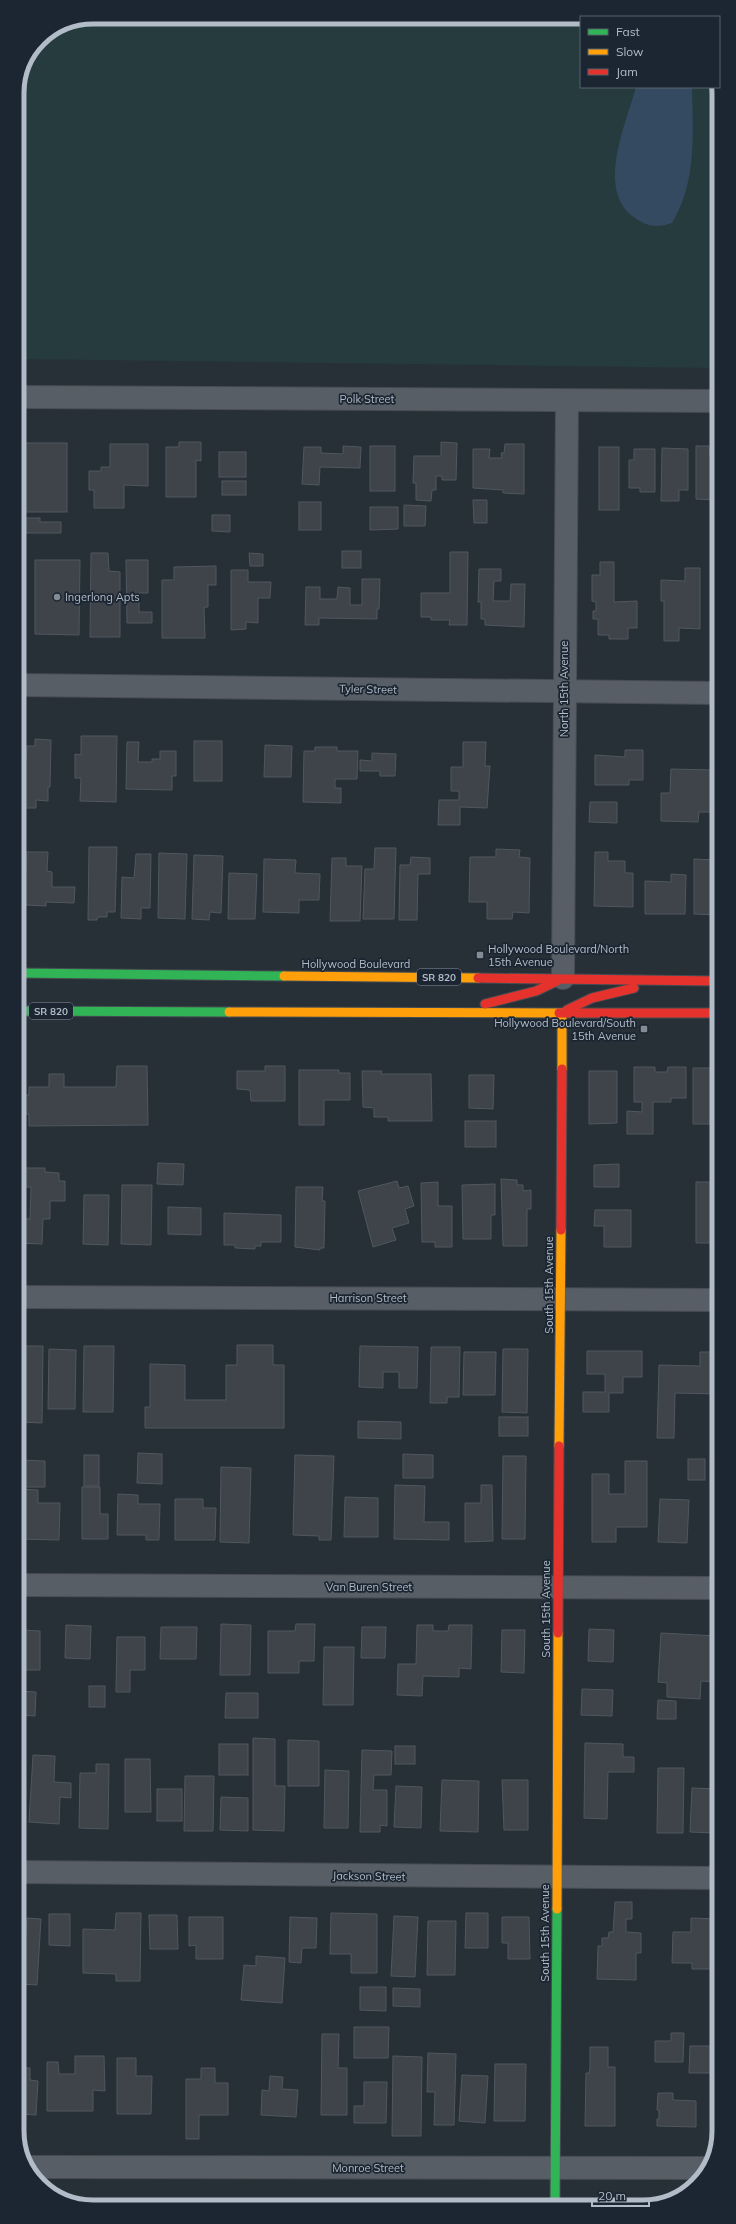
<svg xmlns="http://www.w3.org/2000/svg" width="736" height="2224" font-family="Mulish,sans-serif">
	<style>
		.green { fill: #253b3d }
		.water { fill: #344a61 }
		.building { fill: #3e444a; stroke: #50575f }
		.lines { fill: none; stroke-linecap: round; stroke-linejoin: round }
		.street-casing { stroke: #464c52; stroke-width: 24 }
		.fast-casing { stroke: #464c52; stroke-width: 11 }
		.slow-casing { stroke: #464c52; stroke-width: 11 }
		.jam-casing { stroke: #464c52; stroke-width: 11 }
		.street { stroke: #585e65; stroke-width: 22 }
		.fast { stroke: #30b455; stroke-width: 9 }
		.slow { stroke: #ff9f0a; stroke-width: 9 }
		.jam { stroke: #e5322d; stroke-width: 9 }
		.poi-dot { fill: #828b96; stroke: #1b2632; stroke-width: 1.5 }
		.labels { text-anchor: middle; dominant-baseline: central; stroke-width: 3.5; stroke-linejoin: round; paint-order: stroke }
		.shield { fill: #1b2632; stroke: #858f9c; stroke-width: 1 }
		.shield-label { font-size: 10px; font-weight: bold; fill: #b2bcc9 }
		.street-label { font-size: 11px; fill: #b2bcc9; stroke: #1b2632 }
		.poi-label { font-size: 11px; fill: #b2bcc9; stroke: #1b2632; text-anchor: start }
		.rim { fill: none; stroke: #b2bcc9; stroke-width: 5 }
	</style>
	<rect width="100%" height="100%" fill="#283037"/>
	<path class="green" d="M93 17H581V87H716L717 368 17 359V88L39 39 64 23Z"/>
	<path class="water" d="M636 87H692C693 133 697 182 672 223 657 228 648 227 635 218 595 191 626 124 636 87Z"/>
	<g class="building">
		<path d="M179 442H201V461L196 460V497H166V447H179Z"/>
		<path d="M441 442 457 443 456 480H442V476H436V490H432L431 501 416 500V483H413L414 456H441Z"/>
		<rect x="23" y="443" width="44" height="69"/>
		<path d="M110 444H148V486L124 485V508H94V490H89V471H101V467H110Z"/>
		<path d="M505 444H524V494L503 493V490L473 488V449H490L489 458H502L501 453H504Z"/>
		<path d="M343 446 361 447 360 468 320 467 319 485 302 484 304 447H321V453L343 454Z"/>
		<rect x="370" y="446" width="25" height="45"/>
		<path d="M696 446H709L710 457H717V500L696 499Z"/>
		<rect x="599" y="447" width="20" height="63"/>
		<path d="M662 448 688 449V490H679V501H661Z"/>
		<path d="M634 449H655V492H640V488H629V460H634Z"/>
		<rect x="219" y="452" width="27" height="25"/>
		<rect x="222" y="481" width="24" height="14"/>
		<path d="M473 500H487V523H474Z"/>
		<rect x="299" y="502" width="22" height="28"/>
		<path d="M404 505 426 506 425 526H404Z"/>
		<path d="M370 507H398V529L370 530Z"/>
		<path d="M212 515H230V532L212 531Z"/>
		<path d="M23 518H40V522H61V533H23Z"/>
		<rect x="342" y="551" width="19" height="17"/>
		<path d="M450 552H468L467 625H449L450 620H431V617H421V593H450Z"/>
		<path d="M91 553H108L109 571 120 572V637H90Z"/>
		<path d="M249 553 263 554V566H250Z"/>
		<path d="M35 560H80L79 635 35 634Z"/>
		<path d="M126 560H148V593H139V612H152V623H127Z"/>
		<path d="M600 562H614V602L637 601V628H628V639H609V635H598V619H593V611H596V602L592 601V575H600Z"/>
		<path d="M216 566V585H208V607H204L205 638H162V580H174V567Z"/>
		<path d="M685 568H700V629L679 628V641H664V601H661V580L685 581Z"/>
		<path d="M479 569H501V581H494L493 601H510L511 584H525L524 627 485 625V619H481V602H478Z"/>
		<path d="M231 570H248V582H271L270 598H258V623L246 622V629L231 630Z"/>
		<path d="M362 579H380L379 609H377V619L319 618V625H305L306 587H320V599H337L338 587 350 588V605H362Z"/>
		<path d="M715 585H717V639H714Z"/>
		<path d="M81 736H117L116 802 80 801 81 778H75V754L81 755Z"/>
		<path d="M35 739 51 740 50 787H48V801L36 800V808H23V760L26 761 27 746H35Z"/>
		<rect x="194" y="741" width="28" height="40"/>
		<path d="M127 742H139L138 762H152V759H160V751H176V776H172V790L126 789Z"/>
		<path d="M463 742H486L485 766H490L487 808 460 807V825H438L439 800H459V791H451V767H463Z"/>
		<path d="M265 745 292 746 291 777H264Z"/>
		<path d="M315 747H337V751H358L357 779H335V788H341V803L303 802 304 751H315Z"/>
		<path d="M625 750H643V780H629V785H595V755L625 757Z"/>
		<path d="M372 753 396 754 395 776H380V771H360V760L372 761Z"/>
		<path d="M671 769 713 770 712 812H699L698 822 661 821V793H670Z"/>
		<path d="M590 802H617V823L589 822Z"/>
		<path d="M89 847H117L115 912H107V917H98L97 920H88Z"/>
		<path d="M375 848H396L394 919H363L365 869H374Z"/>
		<path d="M496 849 520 850 519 857 530 858 529 913 513 912 512 919H487V902H469L470 857H496Z"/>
		<path d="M26 852H48L47 871 52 872V887H75L74 903 46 902V906L25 905V890L23 889V869H26Z"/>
		<path d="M595 852H608V861H625V873H633V907L594 906Z"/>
		<path d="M159 853 187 854 185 919 158 918Z"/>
		<path d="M136 854H151L150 908H141V919L121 918 122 877 134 878Z"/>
		<path d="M194 855 223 856 221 913 210 912 209 920 192 919Z"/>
		<path d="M411 857 430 858V874H418L417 920H399L400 865H410Z"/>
		<path d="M332 858H346V866H362L360 921H330Z"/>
		<path d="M264 859 296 860 295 873 320 874 319 900H299V913L263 912Z"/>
		<path d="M694 859 717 860 718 915 694 914Z"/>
		<path d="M229 873 257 874 255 919H228Z"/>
		<path d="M671 874 686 875 685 914H645V881L671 882Z"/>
		<path d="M117 1066H147L148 1125 29 1126V1114H24V1095H29V1087H49V1074H64V1087H116Z"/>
		<path d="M265 1066H285V1101H251L250 1090 237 1089V1071H265Z"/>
		<path d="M634 1067H655V1072H667L668 1067H686V1098H671V1102H653V1134H627V1111L642 1112V1102H634Z"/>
		<path d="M693 1068H718V1118H710V1124H693Z"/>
		<path d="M299 1070H339V1073H350V1100H324V1125H299Z"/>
		<path d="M362 1071H382L381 1074H431L432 1121H388V1117H374V1108L363 1107Z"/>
		<path d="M589 1071H617V1123L589 1124Z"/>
		<path d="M469 1075H494L493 1109 469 1108Z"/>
		<rect x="465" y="1121" width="31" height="26"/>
		<path d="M158 1163 184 1164 183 1185 157 1184Z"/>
		<path d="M619 1164V1187H594V1165Z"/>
		<path d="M20 1168H45V1172L59 1173V1181H65V1201H50V1219H43L42 1244 18 1243 19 1218 30 1219 31 1187H19Z"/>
		<path d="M501 1179 517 1180V1185H523V1191L531 1190V1209H527V1246H503Z"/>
		<path d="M397 1181 399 1188 408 1186 414 1206 405 1209 409 1223 392 1228 396 1240 373 1247 358 1191Z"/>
		<path d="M438 1182V1206H452V1247H435V1242H422L421 1183Z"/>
		<path d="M696 1182H715V1197H718V1243H696Z"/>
		<path d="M495 1184V1215H491V1239H463L462 1185Z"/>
		<path d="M122 1185H152L151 1245 121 1244Z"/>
		<path d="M296 1187H323L322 1201H325L324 1248H320V1250L295 1247Z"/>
		<path d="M84 1195H109L108 1245 83 1244Z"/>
		<path d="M168 1207 201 1208V1235L168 1234Z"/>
		<path d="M595 1210H631V1247H604V1226H594Z"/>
		<path d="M224 1213 281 1215V1242H261V1246H255V1249L235 1248V1245H224Z"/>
		<path d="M237 1345H273V1365H284V1428H145V1407H150V1364L185 1365V1400H226V1365H237Z"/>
		<path d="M19 1346H43L42 1423 19 1422Z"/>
		<path d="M84 1346H114L113 1412H83Z"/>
		<path d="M360 1346 418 1347 417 1388H399V1372H383V1388L359 1387Z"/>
		<path d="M431 1347H460L459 1397H447V1403H430Z"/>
		<path d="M49 1349 76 1350 75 1409H48Z"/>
		<path d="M503 1349H528L527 1413 502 1412Z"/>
		<path d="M587 1351H642V1377H623V1393H609V1412H583V1392H605V1374H587Z"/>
		<path d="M464 1352H496L495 1395H463Z"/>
		<path d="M700 1352H718L717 1394 675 1393 674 1438H657L659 1365 700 1366Z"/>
		<rect x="499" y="1417" width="29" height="19"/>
		<path d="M358 1421 401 1422V1439L358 1438Z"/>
		<path d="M138 1453 162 1454V1484L137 1483Z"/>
		<path d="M403 1454 433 1455V1478H403Z"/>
		<rect x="84" y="1455" width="15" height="31"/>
		<path d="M295 1455 334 1456 331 1540H319V1536L293 1535Z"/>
		<path d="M503 1456H526L525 1539H502Z"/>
		<rect x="688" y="1459" width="17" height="21"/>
		<path d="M19 1460 45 1461V1487H19Z"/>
		<path d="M625 1461H647V1527H616V1542H592V1474H609V1494H625Z"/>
		<path d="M221 1467 251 1468 249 1543 220 1542Z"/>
		<path d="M395 1485 425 1486 424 1522H449V1540L394 1539Z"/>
		<path d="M481 1485H492L493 1541 465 1542V1503H481Z"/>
		<path d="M82 1487H100V1514H108V1539H82Z"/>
		<path d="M19 1489 38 1490V1503H60L59 1540 19 1539Z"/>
		<path d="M118 1494 138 1495V1504H160L159 1540H146V1535H117Z"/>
		<path d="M345 1497 378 1498V1537H344Z"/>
		<path d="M175 1499H203V1508H216L215 1540H175Z"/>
		<path d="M660 1499 689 1500 687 1543 658 1542Z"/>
		<path d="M221 1624 251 1625 250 1675H220Z"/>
		<path d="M296 1624H315L314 1661H299V1673H268V1631H295Z"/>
		<path d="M66 1625 91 1626 90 1659 65 1658Z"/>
		<path d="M417 1625H433V1631H448L449 1625H472L471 1669 459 1668V1677L423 1676 422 1696 397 1695 398 1664H416Z"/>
		<path d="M161 1627H197L196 1659H160Z"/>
		<path d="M362 1627H386L385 1658H361Z"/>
		<path d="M589 1629 614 1630 613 1662 588 1661Z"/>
		<path d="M19 1630 40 1631V1670H19Z"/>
		<path d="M502 1630H525L524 1673 501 1672Z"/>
		<path d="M661 1633 717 1636 714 1682 701 1681 700 1699 667 1697V1683L658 1682Z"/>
		<path d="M117 1637H145V1670H130V1692H116Z"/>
		<path d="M324 1647H354L353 1705H323Z"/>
		<rect x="89" y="1686" width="16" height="21"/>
		<path d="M582 1689 613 1690 612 1716 581 1715Z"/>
		<path d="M19 1691 36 1692 35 1716 19 1715Z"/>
		<path d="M226 1693H258V1718H225Z"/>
		<path d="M658 1700 676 1701V1719H657Z"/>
		<path d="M253 1738 275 1739V1786H285L284 1831 253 1830Z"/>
		<path d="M288 1740 319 1741V1786H288Z"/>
		<path d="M585 1743 623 1744V1757H634V1772H608L607 1819 584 1818Z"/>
		<rect x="219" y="1744" width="29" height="31"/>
		<rect x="395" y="1746" width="20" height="18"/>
		<path d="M362 1750 392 1751 391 1775H374L373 1790H387V1826L380 1825V1832H360Z"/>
		<path d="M33 1755 55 1756 54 1782 71 1783V1798L60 1797 59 1824 29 1822Z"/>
		<path d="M125 1759H150L151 1812H125Z"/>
		<path d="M96 1764H109L108 1829 79 1828 80 1773H96Z"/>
		<path d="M658 1768H684L683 1833H657Z"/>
		<path d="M325 1770 349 1771 348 1828H324Z"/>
		<path d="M185 1776H214L213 1831H184Z"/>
		<path d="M442 1780 479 1781 478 1832 440 1831Z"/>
		<path d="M502 1780H528V1830H504Z"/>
		<path d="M396 1786 422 1787 421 1828 394 1827Z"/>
		<path d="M692 1788 718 1789 716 1833 690 1832Z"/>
		<rect x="157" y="1789" width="25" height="32"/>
		<path d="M221 1797 248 1798V1831L220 1830Z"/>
		<path d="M615 1902H632V1919H626V1932L641 1933V1953H636V1980L597 1979 598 1946H602V1938H608L609 1932H613Z"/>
		<path d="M116 1913H141L140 1981H116V1974L83 1973V1929L115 1930Z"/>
		<path d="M331 1913 377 1914V1973H351V1954H330Z"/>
		<path d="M466 1913H488V1948H465Z"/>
		<path d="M49 1914H70V1946L49 1945Z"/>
		<path d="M149 1915H177L178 1949H150Z"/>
		<path d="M394 1916 418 1917 415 1977 391 1976Z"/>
		<path d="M189 1917H223V1959H196V1945L189 1946Z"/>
		<path d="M290 1917 317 1918 316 1948H302L301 1963 289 1962Z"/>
		<path d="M502 1917H529L530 1959H508V1943H502Z"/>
		<path d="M27 1918 41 1919 37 1985 19 1984V1933L26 1934Z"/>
		<path d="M691 1918 719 1919V1938H714L713 1969H692V1963H672L673 1932H691Z"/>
		<path d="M428 1921H456L455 1975H427Z"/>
		<path d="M256 1956 285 1958 282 2003 241 2000 244 1965 256 1966Z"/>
		<path d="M360 1987H386V2011L360 2010Z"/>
		<path d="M393 1988 420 1989V2007L393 2006Z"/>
		<path d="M354 2027H389L388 2058H354Z"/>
		<path d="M671 2033H684L683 2062H655V2041H671Z"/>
		<path d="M322 2034H339L338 2068H347V2115H321Z"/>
		<path d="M690 2046H716V2073H689Z"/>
		<path d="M590 2047H608V2067H615V2126H585L586 2073H589L590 2068Z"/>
		<path d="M428 2053 456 2054 454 2125H434L435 2092H427Z"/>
		<path d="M75 2056H104L105 2091 93 2090V2111H47V2062H58L59 2074H75Z"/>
		<path d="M393 2056 422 2057 421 2136H392Z"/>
		<path d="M117 2058H136V2076H152L151 2114H117Z"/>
		<path d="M495 2064H526L525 2121H494Z"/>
		<path d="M19 2068H30V2080L38 2081 36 2115 19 2114Z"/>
		<path d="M201 2068H215V2083H228V2115H199V2139H186V2079H201Z"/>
		<path d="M462 2075 488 2076 485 2123 459 2121Z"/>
		<path d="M270 2076 283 2077 282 2089 298 2090 296 2117 261 2115 262 2090 269 2091Z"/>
		<path d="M364 2082H387L386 2123H354V2106H364Z"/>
		<path d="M658 2093H673V2100L696 2101V2127L657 2126V2119H659V2110H657Z"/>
	</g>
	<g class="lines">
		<defs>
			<g id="street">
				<path d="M18 397 717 401"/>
				<path d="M18 685 717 693"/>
				<path d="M563 978 567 401"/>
				<path d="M19 1297 718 1300"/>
				<path d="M19 1585 718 1588"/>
				<path d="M19 1872 719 1878"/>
				<path d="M30 2167 706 2168"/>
			</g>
			<g id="fast">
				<path d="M18 973 284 976"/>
				<path d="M18 1011 229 1012"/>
				<path d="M555 2205 557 1909"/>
			</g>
			<g id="slow">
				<path d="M284 976 478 978"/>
				<path d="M229 1012 559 1013"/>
				<path d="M562 1069V1013"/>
				<path d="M559 1446 561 1230"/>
				<path d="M557 1909 558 1633"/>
			</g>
			<g id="jam">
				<path d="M478 978 718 981"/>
				<path d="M485 1004 536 991 557 981"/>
				<path d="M567 1010 592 998 634 988"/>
				<path d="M559 1013H718"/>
				<path d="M561 1230 562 1069"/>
				<path d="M558 1633 559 1446"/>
			</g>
		</defs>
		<use href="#street" class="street-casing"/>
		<use href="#fast" class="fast-casing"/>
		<use href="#slow" class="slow-casing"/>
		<use href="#jam" class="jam-casing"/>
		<use href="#street" class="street"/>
		<use href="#fast" class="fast"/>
		<use href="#slow" class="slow"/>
		<use href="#jam" class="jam"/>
	</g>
	<g class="poi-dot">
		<circle cx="57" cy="597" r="4"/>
		<rect x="476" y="951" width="8" height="8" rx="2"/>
		<rect x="640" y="1025" width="8" height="8" rx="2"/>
	</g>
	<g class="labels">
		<g class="shield">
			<rect x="417" y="969" width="44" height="16" rx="3"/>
			<rect x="29" y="1003" width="44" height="16" rx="3"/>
		</g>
		<g class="shield-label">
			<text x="439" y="977">SR 820</text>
			<text x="51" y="1011">SR 820</text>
		</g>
		<g class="street-label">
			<text x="367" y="399">Polk Street</text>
			<text transform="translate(368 689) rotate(1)">Tyler Street</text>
			<text transform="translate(564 689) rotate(-90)">North 15th Avenue</text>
			<text x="356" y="964">Hollywood Boulevard</text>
			<text transform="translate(549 1285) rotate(-90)">South 15th Avenue</text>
			<text x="368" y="1298">Harrison Street</text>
			<text x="369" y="1587">Van Buren Street</text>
			<text transform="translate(546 1609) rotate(-90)">South 15th Avenue</text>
			<text transform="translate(369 1876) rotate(1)">Jackson Street</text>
			<text transform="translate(545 1933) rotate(-90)">South 15th Avenue</text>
			<text x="368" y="2168">Monroe Street</text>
		</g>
		<g class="poi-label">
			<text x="65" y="597">Ingerlong Apts</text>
			<text x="488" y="949">Hollywood Boulevard/North<tspan x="488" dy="13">15th Avenue</tspan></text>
			<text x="636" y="1023" text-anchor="end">Hollywood Boulevard/South<tspan x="636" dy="13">15th Avenue</tspan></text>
		</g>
	</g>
	<path d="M0 0H736V2224H0ZM93 24H643A69 69 0 0 1 712 93V2131A69 69 0 0 1 643 2200H93A69 69 0 0 1 24 2131V93A69 69 0 0 1 93 24Z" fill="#1b2632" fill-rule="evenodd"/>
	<path class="rim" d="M93 24H643A69 69 0 0 1 712 93V2131A69 69 0 0 1 643 2200H93A69 69 0 0 1 24 2131V93A69 69 0 0 1 93 24Z"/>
	<rect x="580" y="16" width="140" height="72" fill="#1b2632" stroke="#57626e"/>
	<rect x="588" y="29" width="20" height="6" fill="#30b455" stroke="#57626e"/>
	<text x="616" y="36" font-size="12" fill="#b2bcc9">Fast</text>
	<rect x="588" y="49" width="20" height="6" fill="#ff9f0a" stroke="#57626e"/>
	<text x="616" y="56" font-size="12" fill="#b2bcc9">Slow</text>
	<rect x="588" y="69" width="20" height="6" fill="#e5322d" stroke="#57626e"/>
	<text x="616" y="76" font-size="12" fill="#b2bcc9">Jam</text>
	<path d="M592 2200v6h57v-6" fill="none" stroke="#b2bcc9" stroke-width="2"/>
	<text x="598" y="2200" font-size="12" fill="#b2bcc9" stroke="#1b2632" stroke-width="3" paint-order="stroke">20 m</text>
</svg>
